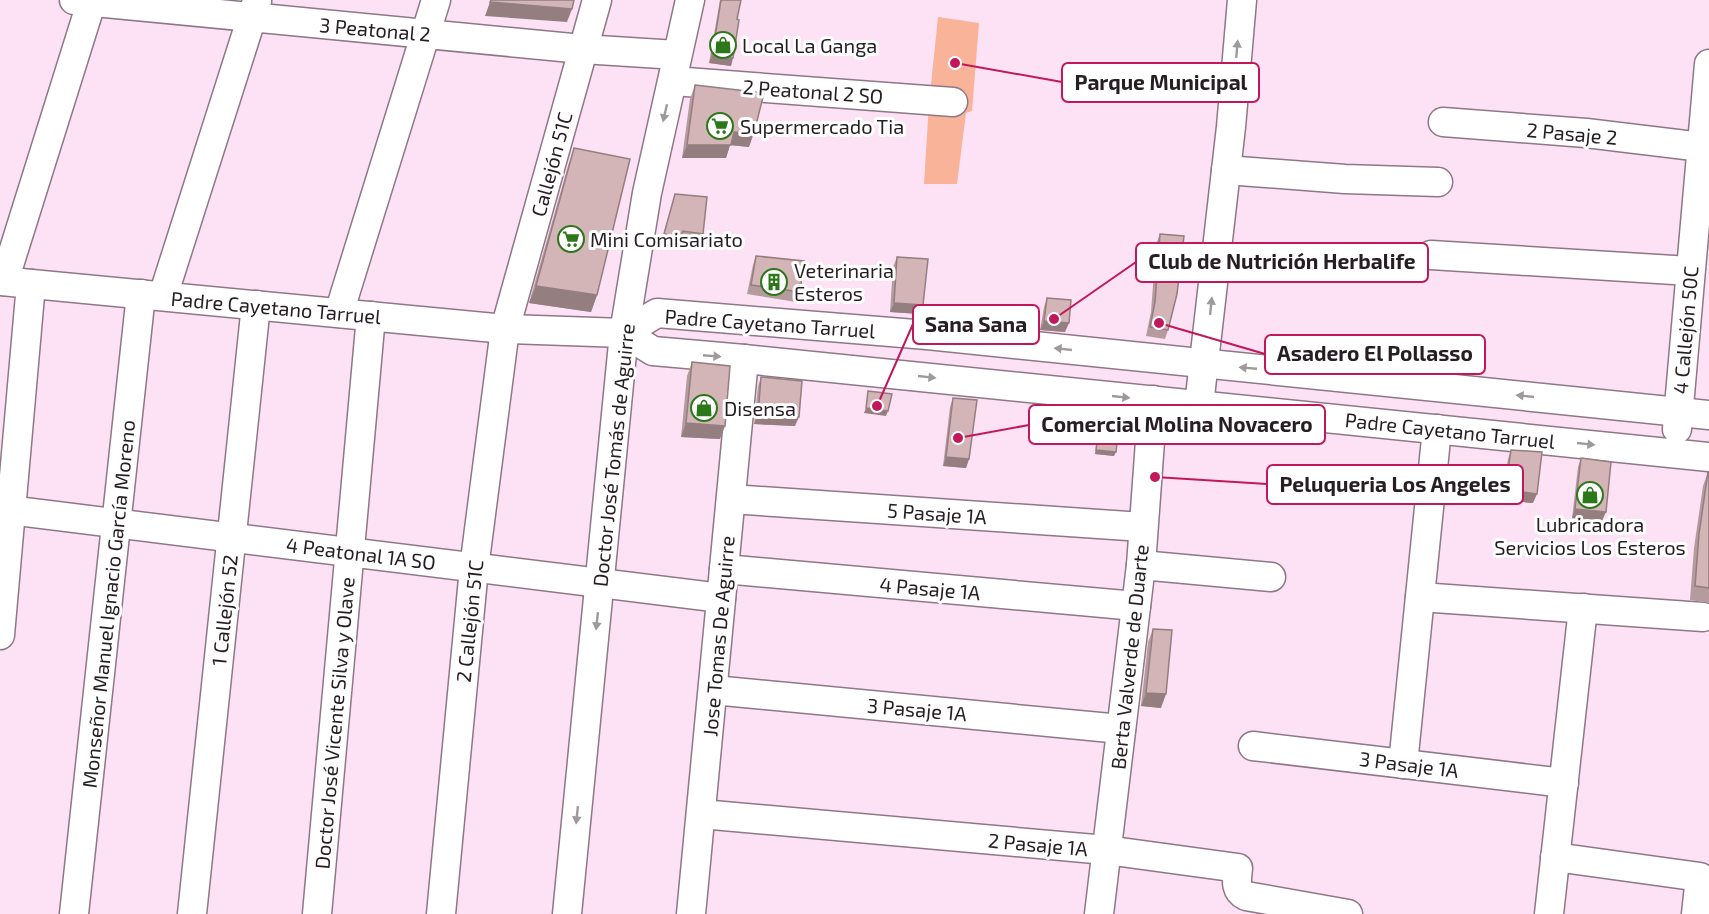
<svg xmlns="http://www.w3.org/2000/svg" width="1709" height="914" font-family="'Exo 2',sans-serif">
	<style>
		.green { fill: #f9b398 }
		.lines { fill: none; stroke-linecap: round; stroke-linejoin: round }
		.minor-casing { stroke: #8e7787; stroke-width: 31 }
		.minor { stroke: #fff; stroke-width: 28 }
		.wall { fill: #b59b9d }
		.shaded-wall { fill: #947e80 }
		.building { fill: #d3b4b7; stroke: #947e80; stroke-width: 1.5 }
		.oneway { fill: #9e9a9c }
		.labels { text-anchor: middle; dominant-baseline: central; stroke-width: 6; stroke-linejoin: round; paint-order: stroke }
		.street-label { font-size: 20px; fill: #271e24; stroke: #fff }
		.poi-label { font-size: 20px; fill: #271e24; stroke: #fff; text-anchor: start }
		.leader { fill: none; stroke: #c2185b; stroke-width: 2 }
		.callout-dot { fill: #c2185b; stroke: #fff; stroke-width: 2 }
		.callout { fill: #fff; stroke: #c2185b; stroke-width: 2 }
		.callout-label { font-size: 21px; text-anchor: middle; font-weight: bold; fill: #271e24 }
	</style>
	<rect width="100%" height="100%" fill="#fce2f4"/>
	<path class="green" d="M938 17 979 23 972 111 966 113 957 184H924L929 104Z"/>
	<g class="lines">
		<defs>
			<g id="minor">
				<path d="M74 0 582 49 677 55"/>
				<path d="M673 81 953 102"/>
				<path d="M1443 122 1586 133 1702 147"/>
				<path d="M1226 170 1345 179 1438 182"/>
				<path d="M1431 255 1690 271"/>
				<path d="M0 281 505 329 624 333 653 351 744 359 1709 457"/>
				<path d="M4 281 92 0"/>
				<path d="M163 296 257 1"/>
				<path d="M339 313 436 0"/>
				<path d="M624 333 657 313 927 335 1709 415"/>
				<path d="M1199 405 1231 127 1242 0"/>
				<path d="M1677 429 1709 64"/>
				<path d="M731 499 1143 527"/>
				<path d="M0 509 721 598"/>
				<path d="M1141 565 1271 577"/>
				<path d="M724 569 1136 606"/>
				<path d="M1420 597 1703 617"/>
				<path d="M0 635 31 284"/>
				<path d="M713 690 1121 729"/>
				<path d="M1253 746 1564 783"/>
				<path d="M1403 764 1437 429"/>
				<path d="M701 814 1106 850 1238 868C1237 879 1234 890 1246 896L1348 914"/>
				<path d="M1555 857 1700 877 1696 914"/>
				<path d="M74 914 141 294"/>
				<path d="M192 914 256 305"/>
				<path d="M317 914 371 316"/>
				<path d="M441 914 474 568 505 329 597 0"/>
				<path d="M567 914 624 333 647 193 690 0"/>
				<path d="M691 914 744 359"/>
				<path d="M1099 914 1141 565 1153 400"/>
				<path d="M1549 914 1583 608"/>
			</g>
		</defs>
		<use href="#minor" class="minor-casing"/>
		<use href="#minor" class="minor"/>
	</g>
	<g class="wall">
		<path d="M720 0H741L737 19 731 66 709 63Z"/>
		<path d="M695 85 749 147 730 145 726 158H682L690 99Z"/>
		<path d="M574 148 597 295 591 312 529 303 568 166Z"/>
		<path d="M675 194 703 234 700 243 679 240 677 246 661 243Z"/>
		<path d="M1160 234 1168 330 1165 339 1146 336 1151 312 1156 244Z"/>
		<path d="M756 256 800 292 796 302 747 294 753 265Z"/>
		<path d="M897 257 920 314 890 312 893 267Z"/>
		<path d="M1047 298 1065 332 1040 330 1044 307Z"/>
		<path d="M692 362 720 439 681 437 687 376Z"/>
		<path d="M761 377 795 426 754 424 758 386Z"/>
		<path d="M953 398 969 459 966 468 943 466 950 407Z"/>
		<path d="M1171 412 1196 435 1192 444 1167 440 1168 422Z"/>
		<path d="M1100 422 1114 456 1095 454 1098 427Z"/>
		<path d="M1511 450 1533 503 1501 500 1508 459Z"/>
		<path d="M1581 458 1602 521 1572 518 1578 467Z"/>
		<path d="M1708 472H1709V603L1690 600 1694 548 1703 486Z"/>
		<path d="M1153 629 1161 708 1141 706 1148 642Z"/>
	</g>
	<g class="shaded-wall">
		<path d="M490 2 572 9 567 22 485 16Z"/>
		<path d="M712 56 733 58 731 66 709 63Z"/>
		<path d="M734 132 754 133 749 147 730 145 726 158H682L687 145Z"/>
		<path d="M536 286 597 295 591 312 529 303Z"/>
		<path d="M894 303 923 305 920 314 890 312Z"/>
		<path d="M1044 321 1069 323 1065 332 1040 330Z"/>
		<path d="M866 408 888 411 886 416 864 413Z"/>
		<path d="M758 415 799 417 795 426 754 424Z"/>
		<path d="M686 423 725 426 720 439 681 437Z"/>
		<path d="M1096 450 1116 452 1114 456 1095 454Z"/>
		<path d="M946 457 969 459 966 468 943 466Z"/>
		<path d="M1505 490 1537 494 1533 503 1501 500Z"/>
		<path d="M1575 509 1606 512 1602 521 1572 518Z"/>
		<path d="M1146 693 1166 694 1161 708 1141 706Z"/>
	</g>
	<g class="building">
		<path d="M491 0H574L572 9 490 2Z"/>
		<path d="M721 0H741L737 19 739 20 733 58 712 56Z"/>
		<path d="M695 85 764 93 754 133 734 132 731 145H687Z"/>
		<path d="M574 148 630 159 597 295 536 286Z"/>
		<path d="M675 194 707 197 703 234 683 231 680 237 664 234Z"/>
		<path d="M1160 234 1184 236 1177 294 1168 330 1150 327 1155 302Z"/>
		<path d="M756 256 804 261 800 292 751 285Z"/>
		<path d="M897 257 928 259 923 305 894 303Z"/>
		<path d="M1047 298 1071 300 1069 323 1044 321Z"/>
		<path d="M692 362 730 366 725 426 686 423Z"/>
		<path d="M761 377 802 381 799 417 758 415Z"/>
		<path d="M868 391 892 394 888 411 866 408Z"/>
		<path d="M953 398 977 400 969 459 946 457Z"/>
		<path d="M1100 422 1119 425 1116 452 1096 450Z"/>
		<path d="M1511 450 1542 452 1537 494 1505 490Z"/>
		<path d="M1581 458 1611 462 1606 512 1575 509Z"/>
		<path d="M1708 472H1709V588L1695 586 1699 534Z"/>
		<path d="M1153 629 1172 630 1166 694 1146 693Z"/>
	</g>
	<defs><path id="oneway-solid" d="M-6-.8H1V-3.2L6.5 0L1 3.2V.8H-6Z" transform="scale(1.5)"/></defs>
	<g class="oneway">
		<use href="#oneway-solid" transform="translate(1237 49) rotate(-85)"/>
		<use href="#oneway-solid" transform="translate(665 113) rotate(103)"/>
		<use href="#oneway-solid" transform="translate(1211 306) rotate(-84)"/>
		<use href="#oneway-solid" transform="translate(1063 349) rotate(-174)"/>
		<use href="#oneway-solid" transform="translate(712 356) rotate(5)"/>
		<use href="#oneway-solid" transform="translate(1248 368) rotate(-175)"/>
		<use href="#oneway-solid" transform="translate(927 377) rotate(6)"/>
		<use href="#oneway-solid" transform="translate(1525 396) rotate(-174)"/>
		<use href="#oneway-solid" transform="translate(1121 397) rotate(6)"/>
		<use href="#oneway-solid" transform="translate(1586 444) rotate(6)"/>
		<use href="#oneway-solid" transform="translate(597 621) rotate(96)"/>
		<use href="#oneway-solid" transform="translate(577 815) rotate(96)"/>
	</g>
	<defs>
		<symbol id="shop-ring" viewBox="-11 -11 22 22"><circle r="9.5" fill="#fff" stroke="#2d771b" stroke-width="1.5"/><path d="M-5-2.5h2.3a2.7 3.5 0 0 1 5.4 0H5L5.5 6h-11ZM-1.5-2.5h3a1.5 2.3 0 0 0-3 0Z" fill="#2d771b"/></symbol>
		<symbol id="supermarket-ring" viewBox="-11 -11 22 22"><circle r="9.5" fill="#fff" stroke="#2d771b" stroke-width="1.5"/><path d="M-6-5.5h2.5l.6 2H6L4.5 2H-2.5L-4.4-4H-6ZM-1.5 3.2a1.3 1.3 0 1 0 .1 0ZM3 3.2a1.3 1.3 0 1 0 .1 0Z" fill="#2d771b"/></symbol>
		<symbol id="building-ring" viewBox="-11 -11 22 22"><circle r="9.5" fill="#fff" stroke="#2d771b" stroke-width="1.5"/><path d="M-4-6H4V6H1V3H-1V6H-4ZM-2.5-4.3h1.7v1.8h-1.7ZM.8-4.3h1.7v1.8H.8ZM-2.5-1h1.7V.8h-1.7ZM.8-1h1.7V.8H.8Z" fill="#2d771b"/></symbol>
	</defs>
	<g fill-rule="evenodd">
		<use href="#shop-ring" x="708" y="30" width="30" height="30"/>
		<use href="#supermarket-ring" x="705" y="111" width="30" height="30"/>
		<use href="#supermarket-ring" x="556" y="224" width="30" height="30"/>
		<use href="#building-ring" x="759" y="267" width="30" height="30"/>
		<use href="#shop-ring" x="689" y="393" width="30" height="30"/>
		<use href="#shop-ring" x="1575" y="480" width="30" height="30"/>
	</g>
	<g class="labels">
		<g class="street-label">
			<text transform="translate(375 29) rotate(5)">3 Peatonal 2</text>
			<text transform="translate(813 91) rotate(4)">2 Peatonal 2 SO</text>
			<text transform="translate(1572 133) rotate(5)">2 Pasaje 2</text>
			<text transform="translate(551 164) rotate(-75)">Callejón 51C</text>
			<text transform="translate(276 307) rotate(5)">Padre Cayetano Tarruel</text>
			<text transform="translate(770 323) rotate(4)">Padre Cayetano Tarruel</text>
			<text transform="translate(1685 330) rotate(-85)">4 Callejón 50C</text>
			<text transform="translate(1450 430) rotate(6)">Padre Cayetano Tarruel</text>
			<text transform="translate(613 455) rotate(-84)">Doctor José Tomás de Aguirre</text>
			<text transform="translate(937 513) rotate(4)">5 Pasaje 1A</text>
			<text transform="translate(361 553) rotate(7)">4 Peatonal 1A SO</text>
			<text transform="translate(930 588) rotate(5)">4 Pasaje 1A</text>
			<text transform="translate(108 604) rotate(-84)">Monseñor Manuel Ignacio García Moreno</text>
			<text transform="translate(224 610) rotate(-84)">1 Callejón 52</text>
			<text transform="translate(469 621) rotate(-84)">2 Callejón 51C</text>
			<text transform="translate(718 636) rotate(-85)">Jose Tomas De Aguirre</text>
			<text transform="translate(1129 657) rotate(-84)">Berta Valverde de Duarte</text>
			<text transform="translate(917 709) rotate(5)">3 Pasaje 1A</text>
			<text transform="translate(334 723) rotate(-85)">Doctor José Vicente Silva y Olave</text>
			<text transform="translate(1409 764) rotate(7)">3 Pasaje 1A</text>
			<text transform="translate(1038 844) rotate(5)">2 Pasaje 1A</text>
		</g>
		<g class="poi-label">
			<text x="742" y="45">Local La Ganga</text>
			<text x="740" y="126">Supermercado Tia</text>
			<text x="590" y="239">Mini Comisariato</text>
			<text x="794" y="270">Veterinaria<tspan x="794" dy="23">Esteros</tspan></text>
			<text x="724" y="408">Disensa</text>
			<text x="1590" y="524" text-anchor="middle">Lubricadora<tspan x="1590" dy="23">Servicios Los Esteros</tspan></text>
		</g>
	</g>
	<path class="leader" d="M955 63L1062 82M1054 319L1136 262M877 406L913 324M1159 323L1265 354M958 438L1029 425M1155 477L1267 484"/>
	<g class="callout-dot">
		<circle cx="955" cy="63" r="6"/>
		<circle cx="1054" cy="319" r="6"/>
		<circle cx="877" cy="406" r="6"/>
		<circle cx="1159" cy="323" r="6"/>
		<circle cx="958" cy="438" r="6"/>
		<circle cx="1155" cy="477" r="6"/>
	</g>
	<g class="callout">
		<rect x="1062" y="63" width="197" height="39" rx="6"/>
		<rect x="1136" y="243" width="292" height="39" rx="6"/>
		<rect x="913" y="305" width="126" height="39" rx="6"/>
		<rect x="1265" y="335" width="220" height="39" rx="6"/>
		<rect x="1029" y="405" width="296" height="39" rx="6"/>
		<rect x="1267" y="465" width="256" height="39" rx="6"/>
	</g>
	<g class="callout-label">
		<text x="1161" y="90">Parque Municipal</text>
		<text x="1282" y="269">Club de Nutrición Herbalife</text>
		<text x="976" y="332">Sana Sana</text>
		<text x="1375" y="361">Asadero El Pollasso</text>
		<text x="1177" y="432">Comercial Molina Novacero</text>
		<text x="1395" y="492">Peluqueria Los Angeles</text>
	</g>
</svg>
